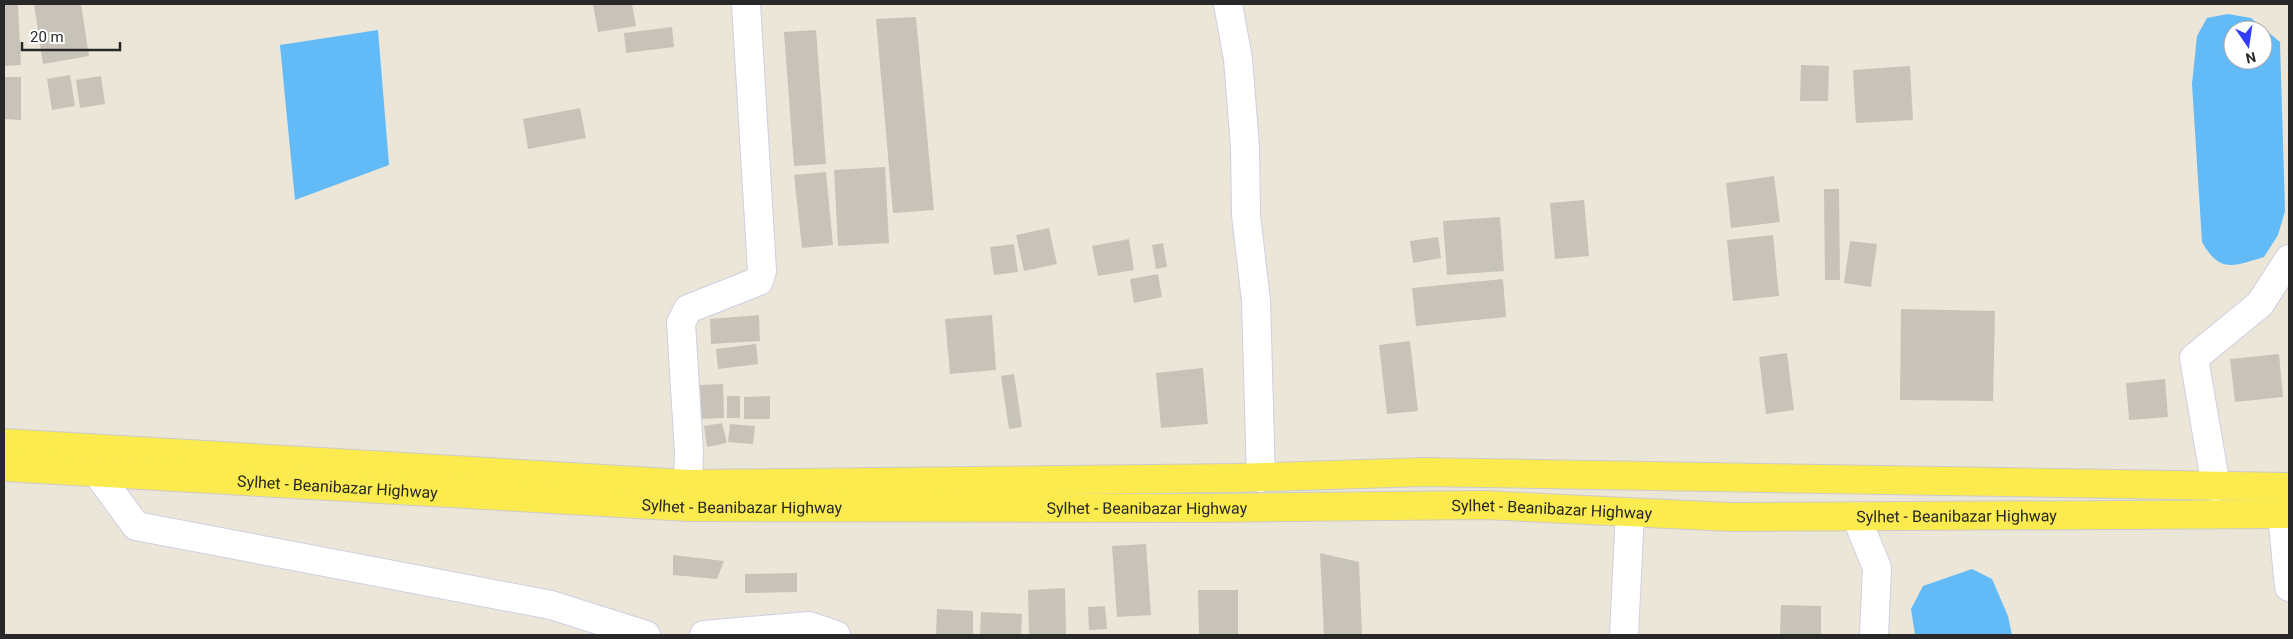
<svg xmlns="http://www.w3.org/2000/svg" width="2293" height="639" font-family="Roboto,sans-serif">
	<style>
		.water { fill: #62baf7; fill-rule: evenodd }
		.building { fill: #c7c3b8 }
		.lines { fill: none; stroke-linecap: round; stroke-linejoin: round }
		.street-casing { stroke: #cecfe3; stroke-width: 30 }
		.primary-casing { stroke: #cbcbcb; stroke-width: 30 }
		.street { stroke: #fff; stroke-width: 28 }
		.primary { stroke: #fbeb4f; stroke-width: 28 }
		.labels { text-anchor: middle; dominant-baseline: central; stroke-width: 4; stroke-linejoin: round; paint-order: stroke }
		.street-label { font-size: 16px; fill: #282828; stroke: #fff }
	</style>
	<rect width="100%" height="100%" fill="#ece6d8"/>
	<g class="water">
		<path d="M2228 14 2251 18 2280 42 2285 211 2278 235 2264 257C2234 266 2220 274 2202 242L2192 84 2197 36 2207 18ZM2233 30H2263V60H2233Z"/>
		<path d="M378 30 389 165 295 200 280 45Z"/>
		<path d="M1972 569 1992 579 2008 616 2012 635H1915L1911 609 1923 586Z"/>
	</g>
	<g class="building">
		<path d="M4 4H18L21 65 4 66Z"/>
		<path d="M34 4H81L89 56 43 64Z"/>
		<path d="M593 4H632L636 26 598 32Z"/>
		<path d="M916 17 934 210 893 213 876 19Z"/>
		<path d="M672 27 674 47 626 53 624 33Z"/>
		<path d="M816 30 826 164 794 166 784 32Z"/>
		<path d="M1801 65 1829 66 1828 101H1800Z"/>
		<path d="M1910 66 1913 120 1856 123 1853 70Z"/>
		<path d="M70 75 75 106 52 110 47 79Z"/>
		<path d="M101 76 105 104 80 108 76 80Z"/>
		<path d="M4 77H21V120L4 119Z"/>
		<path d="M580 108 586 138 528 149 523 119Z"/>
		<path d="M885 167 889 243 838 246 834 170Z"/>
		<path d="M826 172 833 245 802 248 794 175Z"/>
		<path d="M1774 176 1780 222 1731 228 1726 183Z"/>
		<path d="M1824 189H1839L1840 280H1825Z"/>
		<path d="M1584 200 1589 256 1555 259 1550 203Z"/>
		<path d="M1500 217 1504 271 1447 275 1443 221Z"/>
		<path d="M1049 228 1057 264 1024 271 1016 235Z"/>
		<path d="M1773 235 1779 296 1733 301 1727 240Z"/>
		<path d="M1438 237 1441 258 1413 263 1410 241Z"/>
		<path d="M1129 239 1134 270 1098 276 1092 246Z"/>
		<path d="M1850 241 1877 244 1871 287 1844 283Z"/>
		<path d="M1163 243 1167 267 1156 269 1152 245Z"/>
		<path d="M1014 244 1018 272 994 275 990 247Z"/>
		<path d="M1158 274 1162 297 1134 303 1130 279Z"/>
		<path d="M1503 279 1506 317 1416 326 1412 288Z"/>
		<path d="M1901 309 1995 311 1993 401 1900 400Z"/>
		<path d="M759 315 760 341 711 344 710 319Z"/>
		<path d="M992 315 996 370 950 374 945 319Z"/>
		<path d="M1410 341 1418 411 1387 414 1379 345Z"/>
		<path d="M756 344 758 364 718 369 716 349Z"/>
		<path d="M1787 353 1794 410 1766 414 1759 357Z"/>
		<path d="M2279 354 2283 397 2235 402 2230 359Z"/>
		<path d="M1203 368 1208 424 1161 428 1156 373Z"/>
		<path d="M1014 374 1022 427 1009 429 1001 376Z"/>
		<path d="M2165 379 2168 417 2129 420 2126 383Z"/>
		<path d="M723 384 724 418 701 419 700 385Z"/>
		<rect x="727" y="396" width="13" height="22"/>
		<path d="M770 396V419H744V397Z"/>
		<path d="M722 423 727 443 707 447 704 426Z"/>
		<path d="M730 424 755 426 753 444 728 442Z"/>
		<path d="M1146 544 1151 615 1117 617 1112 546Z"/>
		<path d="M1320 553 1359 562 1362 635H1324Z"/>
		<path d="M673 555 724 561 717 579 673 575Z"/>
		<path d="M797 573V592L745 593V574Z"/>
		<path d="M1065 588 1066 635H1029L1028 590Z"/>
		<path d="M1198 590H1238V635H1199Z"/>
		<path d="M1781 605 1821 606V635H1780Z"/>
		<path d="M1105 606 1107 629 1089 630 1088 607Z"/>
		<path d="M937 609 973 611V635H936Z"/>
		<path d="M981 612 1022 614 1021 635H980Z"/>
	</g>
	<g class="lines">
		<defs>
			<g id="street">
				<path d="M1228 4 1238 59 1245 147 1246 215 1256 301 1261 478"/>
				<path d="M97 473 136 526 551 605 646 635"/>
				<path d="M688 484 689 452 681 323 688 309 759 281 762 271 746 4"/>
				<path d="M2216 487 2194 358 2260 304 2289 259"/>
				<path d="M2282 514 2289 587"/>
				<path d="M1856 516 1877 568 1874 635"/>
				<path d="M704 635 809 626 836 635"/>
				<path d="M1624 635 1630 512"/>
			</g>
			<g id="primary">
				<path d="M4 443 688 484 1236 478 1423 472 2289 487"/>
				<path id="s1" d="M4 467 688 507 1210 508 1484 505 1730 517 2289 514"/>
			</g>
		</defs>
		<use href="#street" class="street-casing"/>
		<use href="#primary" class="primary-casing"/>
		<use href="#street" class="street"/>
		<use href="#primary" class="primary"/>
	</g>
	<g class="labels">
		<g class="street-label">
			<text stroke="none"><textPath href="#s1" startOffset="334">Sylhet - Beanibazar Highway</textPath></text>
			<text stroke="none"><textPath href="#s1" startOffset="739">Sylhet - Beanibazar Highway</textPath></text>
			<text stroke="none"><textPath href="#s1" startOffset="1144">Sylhet - Beanibazar Highway</textPath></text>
			<text stroke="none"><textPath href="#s1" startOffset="1549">Sylhet - Beanibazar Highway</textPath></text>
			<text stroke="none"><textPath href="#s1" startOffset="1954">Sylhet - Beanibazar Highway</textPath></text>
		</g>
	</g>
	<rect width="2293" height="639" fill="none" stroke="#282828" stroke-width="10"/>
	<g transform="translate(2248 45) rotate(167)"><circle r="24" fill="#ffffff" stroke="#a9a9a9"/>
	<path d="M0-4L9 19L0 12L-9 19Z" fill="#333bff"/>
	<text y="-8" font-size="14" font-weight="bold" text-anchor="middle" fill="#282828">N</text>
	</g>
	<path d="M22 42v8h98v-8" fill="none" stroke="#282828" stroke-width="2.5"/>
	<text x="30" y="42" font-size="15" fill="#282828" stroke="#ffffff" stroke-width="4" paint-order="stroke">20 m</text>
</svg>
